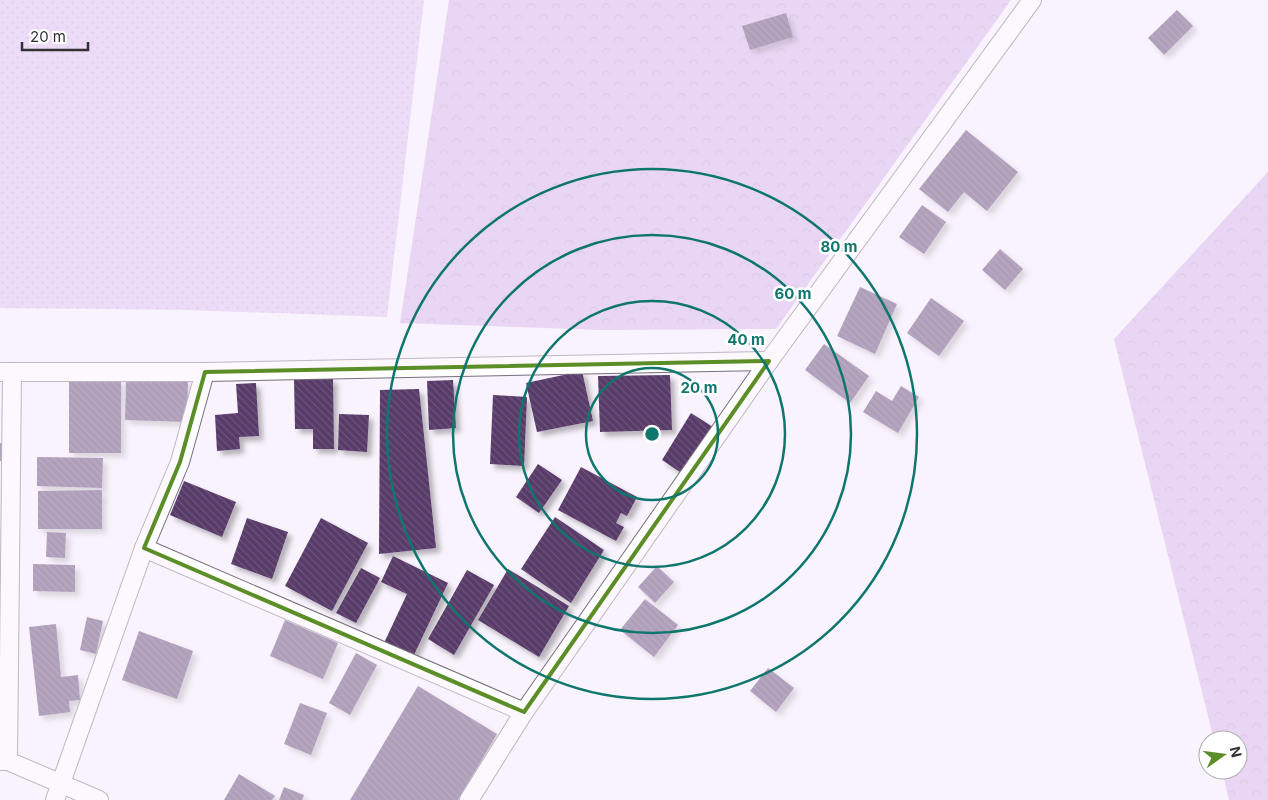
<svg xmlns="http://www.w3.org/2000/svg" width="1268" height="800" font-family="Inter,sans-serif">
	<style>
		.grass { fill: url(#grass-dots) }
		.forest { fill: url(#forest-crowns) }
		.building { fill: url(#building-back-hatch); filter: url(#shadow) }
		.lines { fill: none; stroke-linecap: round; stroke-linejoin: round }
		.minor-casing { stroke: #786f7e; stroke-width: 20 }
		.minor { stroke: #fff; stroke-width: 18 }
		.marked { fill: none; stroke: #5b8e26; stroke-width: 4; stroke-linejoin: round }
		.ring { fill: none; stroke: #0f766e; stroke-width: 2.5 }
		.centre { fill: #0f766e; stroke: #fff; stroke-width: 2.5 }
		.ring-label { font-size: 15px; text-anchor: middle; font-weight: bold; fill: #0f766e; stroke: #fff; stroke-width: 5; stroke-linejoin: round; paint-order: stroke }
	</style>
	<defs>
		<pattern id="grass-dots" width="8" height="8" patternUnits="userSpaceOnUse" patternTransform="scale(1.25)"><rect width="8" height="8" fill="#ddc0ef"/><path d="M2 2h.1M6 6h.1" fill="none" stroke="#bea5ce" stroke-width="1.8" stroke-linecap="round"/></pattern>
		<pattern id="forest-crowns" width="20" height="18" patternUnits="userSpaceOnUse" patternTransform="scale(1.25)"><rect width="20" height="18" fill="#d6b4eb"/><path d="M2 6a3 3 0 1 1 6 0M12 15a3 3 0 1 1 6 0" fill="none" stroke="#b89bca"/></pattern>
		<pattern id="building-back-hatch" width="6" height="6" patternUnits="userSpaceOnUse" patternTransform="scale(1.25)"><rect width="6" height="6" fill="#583a69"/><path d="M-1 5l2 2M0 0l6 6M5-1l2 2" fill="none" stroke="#6d557b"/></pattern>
		<filter id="shadow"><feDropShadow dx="4.5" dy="4.5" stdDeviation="2.5" flood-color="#0004"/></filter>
	</defs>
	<rect width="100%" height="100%" fill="#f9f3fd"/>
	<path class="grass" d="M0 0H424L387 317 187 310 0 308Z"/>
	<g class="forest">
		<path d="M449 0H1011L776 329 602 330 400 323Z"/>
		<path d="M1268 172V800H1229L1222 770H1238V740H1214L1114 339Z"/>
	</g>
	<g class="building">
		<path d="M1177 10 1193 26 1164 55 1148 38Z"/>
		<path d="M786 13 793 37 750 50 742 26Z"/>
		<path d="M966 130 1018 172 987 211 964 192 948 212 919 189Z"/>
		<path d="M922 205 946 222 924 254 899 237Z"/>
		<path d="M1000 249 1023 269 1005 290 982 270Z"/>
		<path d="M860 287 897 304 875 354 837 336Z"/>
		<path d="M931 298 964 321 939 356 907 333Z"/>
		<path d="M824 344 869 376 850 403 805 370Z"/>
		<path d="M582 371 593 421 537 432 526 383Z"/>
		<path d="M670 375 672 430 600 432 598 376Z"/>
		<path d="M126 378 188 380 187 422 125 420Z"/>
		<path d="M333 378 334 449H313V429H295L294 379Z"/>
		<rect x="69" y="379" width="52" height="74"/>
		<path d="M453 380 456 428 429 430 427 381Z"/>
		<path d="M256 383 259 436 239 437 240 449 217 451 215 415 238 413 236 384Z"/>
		<path d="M901 386 919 397 898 433 863 412 876 391 892 401Z"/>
		<path d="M419 389 436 548 379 554 380 390Z"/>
		<path d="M493 395 527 397 524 466 490 464Z"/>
		<path d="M691 413 716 429 686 476 662 460Z"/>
		<path d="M339 414 369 415 367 452 338 450Z"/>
		<rect x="0" y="443" width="2" height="18"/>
		<path d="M37 457 103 458 102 488 37 486Z"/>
		<path d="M538 464 562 480 539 513 516 497Z"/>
		<path d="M581 467 637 497 627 516 621 513 616 523 624 527 616 541 558 510Z"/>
		<path d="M184 481 236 502 222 537 170 515Z"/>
		<path d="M102 490V529H38V491Z"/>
		<path d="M555 517 604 550 571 603 521 569Z"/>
		<path d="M247 518 288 532 272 579 231 564Z"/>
		<path d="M321 518 368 543 332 611 285 586Z"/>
		<path d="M47 532 66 533 65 558 46 557Z"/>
		<path d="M393 556 448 583 413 657 384 643 407 594 381 582Z"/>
		<path d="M33 564 75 565V592L33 591Z"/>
		<path d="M657 566 674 582 655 603 638 587Z"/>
		<path d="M361 568 380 578 356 623 336 613Z"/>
		<path d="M508 569 569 606 539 657 478 620Z"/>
		<path d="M467 570 494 585 454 655 428 639Z"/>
		<path d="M645 599 678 625 654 657 620 630Z"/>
		<path d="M87 617 103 621 96 654 80 650Z"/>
		<path d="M285 620 338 643 323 679 270 656Z"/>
		<path d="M56 624 61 677 78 675 80 700 69 701 70 712 39 716 29 627Z"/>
		<path d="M139 631 193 651 177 699 122 680Z"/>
		<path d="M356 653 377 665 350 715 329 703Z"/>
		<path d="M768 668 794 688 776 712 750 691Z"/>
		<path d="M418 686 497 734 458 800H350Z"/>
		<path d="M300 703 327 713 311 755 284 744Z"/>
		<path d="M239 774 275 796 272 800H224Z"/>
		<path d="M284 787 304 795 302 800H279Z"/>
	</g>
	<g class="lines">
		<defs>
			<g id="minor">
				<path d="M0 372H205L769 361"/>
				<path d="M144 548 524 712"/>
				<path d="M0 761H8L99 800"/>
				<path d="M8 761 12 372"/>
				<path d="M55 800 144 548 180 462 205 372"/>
				<path d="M469 800 524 712 769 361 1032 0"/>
			</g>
		</defs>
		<use href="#minor" class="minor-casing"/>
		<use href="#minor" class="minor"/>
	</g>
	<path d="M0 0H1268V800H0ZM769 361 524 712 144 548 180 462 205 372Z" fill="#f9f3fd" fill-opacity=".55" fill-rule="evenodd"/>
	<path class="marked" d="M769 361 524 712 144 548 180 462 205 372Z"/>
	<g class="ring">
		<circle cx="652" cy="434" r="66"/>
		<circle cx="652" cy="434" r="133"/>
		<circle cx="652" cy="434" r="199"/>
		<circle cx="652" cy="434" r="265"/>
	</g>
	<circle cx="652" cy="434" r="8" class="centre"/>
	<g class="ring-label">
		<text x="839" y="252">80 m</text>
		<text x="793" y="299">60 m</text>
		<text x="746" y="345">40 m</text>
		<text x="699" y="393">20 m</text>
	</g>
	<g transform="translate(1223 755) rotate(76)"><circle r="24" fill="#ffffff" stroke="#adacae"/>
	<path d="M0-4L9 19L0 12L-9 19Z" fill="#5b8e26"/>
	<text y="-8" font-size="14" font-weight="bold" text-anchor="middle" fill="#322f35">N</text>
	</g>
	<path d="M22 42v8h66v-8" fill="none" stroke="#322f35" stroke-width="2.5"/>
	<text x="30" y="42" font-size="15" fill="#322f35" stroke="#ffffff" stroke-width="4" paint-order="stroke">20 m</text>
</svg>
